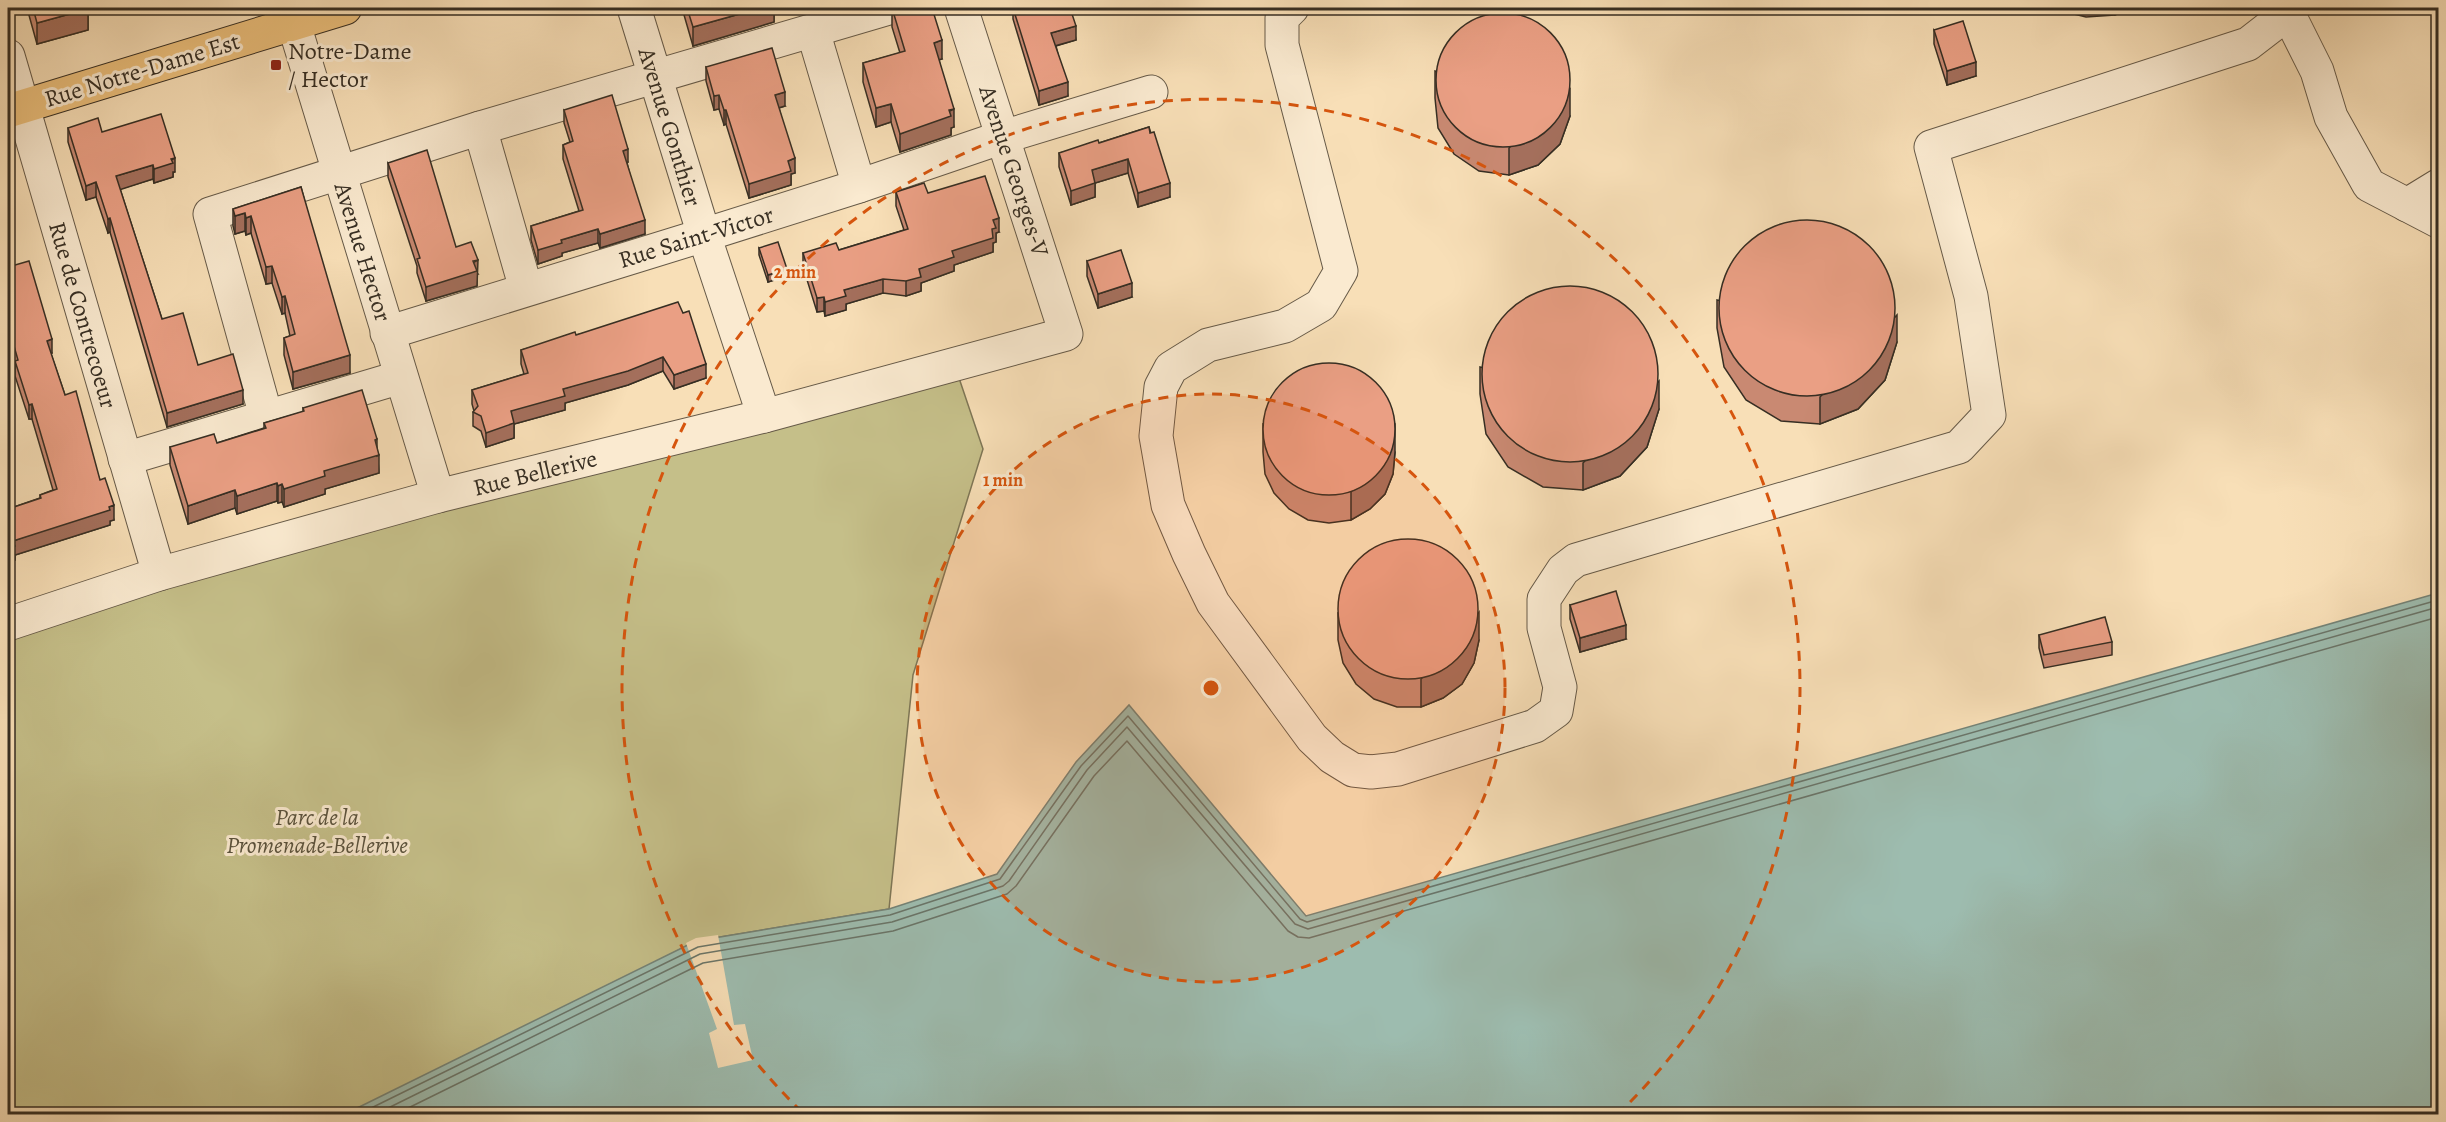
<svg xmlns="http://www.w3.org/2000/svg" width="2446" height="1122" font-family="Alegreya,serif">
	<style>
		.green { fill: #c5bf89; stroke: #7e7656; stroke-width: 1.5 }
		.water { fill: #9dbcaf; stroke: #748377; stroke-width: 1.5 }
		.pier { fill: #f8dfb7 }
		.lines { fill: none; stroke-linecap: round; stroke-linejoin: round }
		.shore { stroke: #6a7569; stroke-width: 1.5 }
		.minor-casing { stroke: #665a48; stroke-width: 35 }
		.major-casing { stroke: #362e23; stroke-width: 35 }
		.minor { stroke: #faead0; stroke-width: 33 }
		.major { stroke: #ecc07c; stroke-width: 33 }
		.wall { fill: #c98972; stroke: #362e23; stroke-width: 1.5 }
		.shaded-wall { fill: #a46f5c; stroke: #362e23; stroke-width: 1.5 }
		.building { fill: #ea9f84; stroke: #362e23; stroke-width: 1.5 }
		.ring { fill: none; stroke: #d6550e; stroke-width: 3; stroke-dasharray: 10 8 }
		.poi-dot { fill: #8f2418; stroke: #faead0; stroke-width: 2 }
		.labels { text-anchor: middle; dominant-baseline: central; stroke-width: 6; stroke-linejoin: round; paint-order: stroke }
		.poi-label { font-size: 24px; fill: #362e23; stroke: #faead0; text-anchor: start }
		.street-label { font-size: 24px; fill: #362e23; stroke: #faead0 }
		.park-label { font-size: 24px; font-style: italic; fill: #5a523c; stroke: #faead0 }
		.centre { fill: #d6550e; stroke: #faead0; stroke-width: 3 }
		.ring-label { font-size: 18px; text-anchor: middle; font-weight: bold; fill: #d6550e; stroke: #faead0; stroke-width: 6; stroke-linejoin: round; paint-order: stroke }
	</style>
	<rect width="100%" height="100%" fill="#f8dfb7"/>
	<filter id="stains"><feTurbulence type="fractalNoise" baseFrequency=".00333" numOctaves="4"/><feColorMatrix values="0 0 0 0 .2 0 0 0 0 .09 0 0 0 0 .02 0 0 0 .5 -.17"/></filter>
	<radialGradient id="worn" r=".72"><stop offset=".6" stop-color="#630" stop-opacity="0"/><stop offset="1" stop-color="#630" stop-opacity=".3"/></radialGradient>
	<path class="green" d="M959 378 983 449 913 675 889 909 696 941 365 1114H8V632L161 581Z"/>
	<path class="water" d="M2438 593V1114H345L696 941 889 909 997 874 1076 762 1129 705 1306 916Z"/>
	<path class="pier" d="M718 935 734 1025 745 1024 753 1060 718 1068 709 1033 717 1029 686 943 696 938Z"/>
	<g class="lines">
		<g class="shore">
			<path d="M359 1114 698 947 890 915 1000 879 1081 766 1128 716 1300 919 1307 922 2438 600"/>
			<path d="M376 1114 700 954 892 922 1003 886 1009 881 1087 770 1127 727 1295 924 1308 929 2438 607"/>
			<path d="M396 1114 703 963 893 931 1007 894 1016 886 1094 776 1127 741 1288 931 1298 937 1309 938 2438 617"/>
		</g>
		<defs>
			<g id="minor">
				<path d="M289 8 438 496"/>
				<path d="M634 8 704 235 764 416"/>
				<path d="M1292 8 1282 18V45L1341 271 1321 305 1285 326 1208 345 1171 368 1161 387 1156 436 1168 505 1189 554 1213 603 1312 738 1332 757 1353 770 1371 772 1398 769 1535 726 1556 711 1560 687 1544 628V599L1563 570 1576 560 1959 447 1989 415 1971 296 1931 147 2248 44 2288 13 2286 8"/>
				<path d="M2288 13 2317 71 2331 117 2369 185 2438 221"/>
				<path d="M813 31 859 186"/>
				<path d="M8 56 159 574"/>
				<path d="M480 128 889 8"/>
				<path d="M2407 205 2438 186"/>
				<path d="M387 333 704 235 859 186 1003 137 1151 92"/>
				<path d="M266 416 210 214 480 128 526 289"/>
				<path d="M125 459 401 377"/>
				<path d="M8 624 159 574 438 496 764 416 1066 334 961 8"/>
			</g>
			<path id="major" d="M8 111 345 8"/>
		</defs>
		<use href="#minor" class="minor-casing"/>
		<use href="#major" class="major-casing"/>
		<use href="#minor" class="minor"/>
		<use href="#major" class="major"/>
	</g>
	<g class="wall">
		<path d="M27 8H88V30L37 44Z"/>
		<path d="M682 8H774V22L693 46Z"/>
		<path d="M892 8 942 59 939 60 954 127 951 128V135L900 152 891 122 876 127 863 82V63L900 53 892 27Z"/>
		<path d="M1013 8H1070L1076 40 1056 46 1068 96 1039 105 1013 19Z"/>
		<path d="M2054 8H2132L2115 15 2086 17 2058 10Z"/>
		<path d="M2437 24H2439V56L2437 51Z"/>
		<path d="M1934 30 1976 76 1947 85 1934 44Z"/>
		<path d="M706 67 785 106 779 108 795 173 791 174V185L749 198 726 124 724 125 719 109 714 110 706 81Z"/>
		<path d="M1435 71 1570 116 1560 144 1538 165 1509 175 1479 171 1454 154 1438 128 1435 98Z"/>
		<path d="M564 110 628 162 627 163 645 234 600 248 598 243 562 253V256L538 264 531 240V226L579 211 563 159V145L570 142 564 123Z"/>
		<path d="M1149 127 1170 197 1138 207 1128 173 1095 183V197L1071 205 1059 167V153L1099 143Z"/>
		<path d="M68 128 102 132 175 172H173V177L154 183 153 179 120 189 162 319 198 365 243 404 167 427 110 232 108 233 96 197 86 200 68 142Z"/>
		<path d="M388 163 478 274H477V286L426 301 417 273V266L388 177Z"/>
		<path d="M301 187 350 373 293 389 284 355V338L290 336 285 313 282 314 272 283 266 284 251 233 246 235 245 231 235 234 233 226V209Z"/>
		<path d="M896 192 928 193 999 232 996 233V242L993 243V252L954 265V271L921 283V291L906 296 883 293 846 304V310L825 316 824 311 817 312 803 267V253L839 250 904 230 896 206Z"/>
		<path d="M759 248 787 276 768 282 759 255Z"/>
		<path d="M1087 261 1132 297 1098 308 1087 276Z"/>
		<path d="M8 267 52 353 51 354 65 395 100 480 114 520 110 521V525L15 555V560L8 563V509L40 498V495L53 490 32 419H29L15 376V363L8 339Z"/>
		<path d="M1717 300 1897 342 1885 380 1858 409 1820 424 1781 421 1746 400 1724 367 1717 328Z"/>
		<path d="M683 313 706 378 674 389 663 371 628 385 565 403V410L514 424V438L486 447 481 431 473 426V412L474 411 472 404V390L524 374 521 364V350L576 335Z"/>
		<path d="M1480 367 1659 409 1647 447 1620 476 1583 490 1543 487 1508 467 1486 434 1480 394Z"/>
		<path d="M303 408 377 448 379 473 325 489V494L284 507 282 502 278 503 277 501 237 514 235 508 188 524 170 465V447L217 443 264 428V423L303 412Z"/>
		<path d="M1263 424 1395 452 1393 474 1385 494 1370 509 1351 520 1329 523 1308 520 1289 509 1274 493 1265 474 1263 452Z"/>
		<path d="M1570 605 1626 639 1580 652 1570 619Z"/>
		<path d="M1338 613 1479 640 1474 663 1462 684 1443 698 1421 707H1397L1374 699 1356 684 1343 663 1338 640Z"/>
		<path d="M2039 635 2112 642V655L2044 668 2039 648Z"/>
	</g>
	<g class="shaded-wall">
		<path d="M147 8H163L147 12Z"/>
		<path d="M761 8H774V22L693 46V27Z"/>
		<path d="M2115 8H2132L2115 15Z"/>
		<path d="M88 9V30L37 44V23Z"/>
		<path d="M1076 26V40L1051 47V33Z"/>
		<path d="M942 40V59L934 61V43Z"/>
		<path d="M1976 62V76L1947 85V71Z"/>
		<path d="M1068 82V96L1039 105V91Z"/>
		<path d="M1570 89V116L1560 144 1538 165 1509 175V148Z"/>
		<path d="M785 92V106L775 109V95Z"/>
		<path d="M719 95V109L714 110V96Z"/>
		<path d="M891 104V122L876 127V108Z"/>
		<path d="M954 109V127L951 128V135L900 152V134Z"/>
		<path d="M724 110H726V124L724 125Z"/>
		<path d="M628 149V162L623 164V151Z"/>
		<path d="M175 158V172H173V177L154 183V169Z"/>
		<path d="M795 158V173L791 174V185L749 198V184L788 161Z"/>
		<path d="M1128 159V173L1095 183V197L1071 205V191L1092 170Z"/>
		<path d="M153 165V179L116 191V176Z"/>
		<path d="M96 182V197L86 200V186Z"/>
		<path d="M1170 183V197L1138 207V193Z"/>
		<path d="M245 213V231L235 234V216Z"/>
		<path d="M251 216V233L246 235V218Z"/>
		<path d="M110 218V232L108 233V219Z"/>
		<path d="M999 218V232L996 233V242L993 243V252L954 265V271L921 283V291L906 296V281L919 269 952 251 993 220Z"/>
		<path d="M645 220V234L600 248V234Z"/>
		<path d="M598 229V243L562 253V256L538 264V250L561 240Z"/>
		<path d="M478 260 477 286 426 301V287Z"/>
		<path d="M272 266V283L266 284V267Z"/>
		<path d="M787 269V276L768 282V275Z"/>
		<path d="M883 279V293L846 304V310L825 316V302L844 290Z"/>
		<path d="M1132 283V297L1098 308V294Z"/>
		<path d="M285 296V313L282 314V297Z"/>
		<path d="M824 297V311L817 312V298Z"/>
		<path d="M1897 315V342L1885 380 1858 409 1820 424V397Z"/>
		<path d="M52 339V353L47 355V341Z"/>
		<path d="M350 355V373L293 389V372Z"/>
		<path d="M663 357V371L628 385 565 403V410L514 424V438L486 447V433L511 411 563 389Z"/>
		<path d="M706 364V378L674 389V375Z"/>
		<path d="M1659 381V409L1647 447 1620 476 1583 490V463Z"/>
		<path d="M243 390V404L167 427V413Z"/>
		<path d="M32 404V419H29V405Z"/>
		<path d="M1395 425V452L1393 474 1385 494 1370 509 1351 520V492Z"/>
		<path d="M377 439V456L379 455V473L325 489V494L284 507V489L324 471Z"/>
		<path d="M277 483V501L237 514V496Z"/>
		<path d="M282 484V502L278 503V486Z"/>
		<path d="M235 490V508L188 524V506Z"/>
		<path d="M114 505V520L110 521V525L15 555V560L8 563V548L13 541Z"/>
		<path d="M1479 612V640L1474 663 1462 684 1443 698 1421 707V679Z"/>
		<path d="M1626 625V639L1580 652V638Z"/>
	</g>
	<g class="building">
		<path d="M33 8H88V9L37 23Z"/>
		<path d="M687 8H761L693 27Z"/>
		<path d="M892 8H932L942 40 934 43 954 109 949 110 951 116 900 134 891 104 876 108 863 63 905 51Z"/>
		<path d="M1013 8H1070L1076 26 1051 33 1068 82 1039 91Z"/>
		<circle cx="1503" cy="80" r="67"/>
		<path d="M1963 21 1976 62 1947 71 1934 30Z"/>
		<path d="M772 48 785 92 775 95 795 158 788 161 791 171 749 184 726 110H724L719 95 714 96 706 67Z"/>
		<path d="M612 95 628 149 623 151 645 220 600 234 598 229 561 240 562 243 538 250 531 226 583 210 563 145 573 141 564 110Z"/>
		<path d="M161 114 175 158 171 159 173 163 154 169 153 165 116 176 162 319 183 313 198 365 233 354 243 390 167 413 110 218 108 219 96 182 86 186 68 128 98 118 102 132Z"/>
		<path d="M1149 127 1150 133 1154 132 1170 183 1138 193 1128 159 1092 170 1095 183 1071 191 1059 153 1098 140 1099 143Z"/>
		<path d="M427 150 456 247 471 242 478 260 473 261 477 271 426 287 417 259 420 258 388 163Z"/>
		<path d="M985 176 999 218 993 220 996 228 992 229 993 238 952 251 954 257 919 269 921 277 906 281 883 279 844 290 846 296 825 302 824 297 817 298 803 253 836 243 839 250 908 229 896 192 924 183 928 193Z"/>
		<path d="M301 187 350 355 293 372 284 338 295 334 285 296 282 297 272 266 266 267 251 216 246 218 245 213 235 216 233 209Z"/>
		<circle cx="1807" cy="308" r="88"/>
		<path d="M778 242 787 269 768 275 759 248Z"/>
		<path d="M1121 250 1132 283 1098 294 1087 261Z"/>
		<path d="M29 261 52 339 47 341 65 395 76 391 100 480 105 478 114 505 109 507 110 510 13 541 15 546 8 548V509L41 498 40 495 57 489 32 404 29 405 15 361 18 360 8 325V267Z"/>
		<circle cx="1570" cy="374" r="88"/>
		<path d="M678 302 683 313 689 311 706 364 674 375 663 357 628 371 563 389 565 396 511 411 514 423 486 433 481 416 473 412 478 406 472 390 528 373 521 350 575 332 576 335Z"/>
		<circle cx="1329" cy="429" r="66"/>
		<path d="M362 390 377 439 375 440 379 455 324 471 325 476 284 489 282 484 278 486 277 483 237 496 235 490 188 506 170 447 214 434 217 443 266 428 264 423 304 411 303 408Z"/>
		<circle cx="1408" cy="609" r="70"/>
		<path d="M1616 591 1626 625 1580 638 1570 605Z"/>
		<path d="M2105 617 2112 642 2044 655 2039 635Z"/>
	</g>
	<circle cx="1211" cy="688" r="294" fill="#d6550e" fill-opacity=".12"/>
	<g class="ring">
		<circle cx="1211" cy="688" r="294"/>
		<path d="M802 1112A589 589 0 1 1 1620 1112"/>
	</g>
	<rect class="poi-dot" x="270" y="59" width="12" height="12" rx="3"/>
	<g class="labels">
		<g class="poi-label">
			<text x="288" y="51">Notre-Dame<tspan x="288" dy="28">/ Hector</tspan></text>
		</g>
		<g class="street-label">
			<text transform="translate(142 70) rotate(-17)">Rue Notre-Dame Est</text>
			<text transform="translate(670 127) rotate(73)">Avenue Gonthier</text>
			<text transform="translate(1014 171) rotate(72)">Avenue Georges-V</text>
			<text transform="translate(696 237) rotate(-17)">Rue Saint-Victor</text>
			<text transform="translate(363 252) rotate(73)">Avenue Hector</text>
			<text transform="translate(83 315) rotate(74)">Rue de Contrecoeur</text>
			<text transform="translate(535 473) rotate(-14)">Rue Bellerive</text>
		</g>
		<g class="park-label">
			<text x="317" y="817">Parc de la<tspan x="317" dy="28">Promenade-Bellerive</tspan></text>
		</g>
	</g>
	<circle cx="1211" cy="688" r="9" class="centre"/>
	<g class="ring-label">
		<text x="795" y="278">2 min</text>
		<text x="1003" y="486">1 min</text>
	</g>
	<rect width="2446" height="1122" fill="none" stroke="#f8dfb7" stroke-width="30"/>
	<rect x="9" y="9" width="2428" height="1104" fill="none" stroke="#362e23" stroke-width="3"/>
	<rect x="15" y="15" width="2416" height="1092" fill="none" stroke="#362e23" stroke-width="1.5"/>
	<rect width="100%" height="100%" filter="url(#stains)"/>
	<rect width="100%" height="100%" fill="url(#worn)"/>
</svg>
